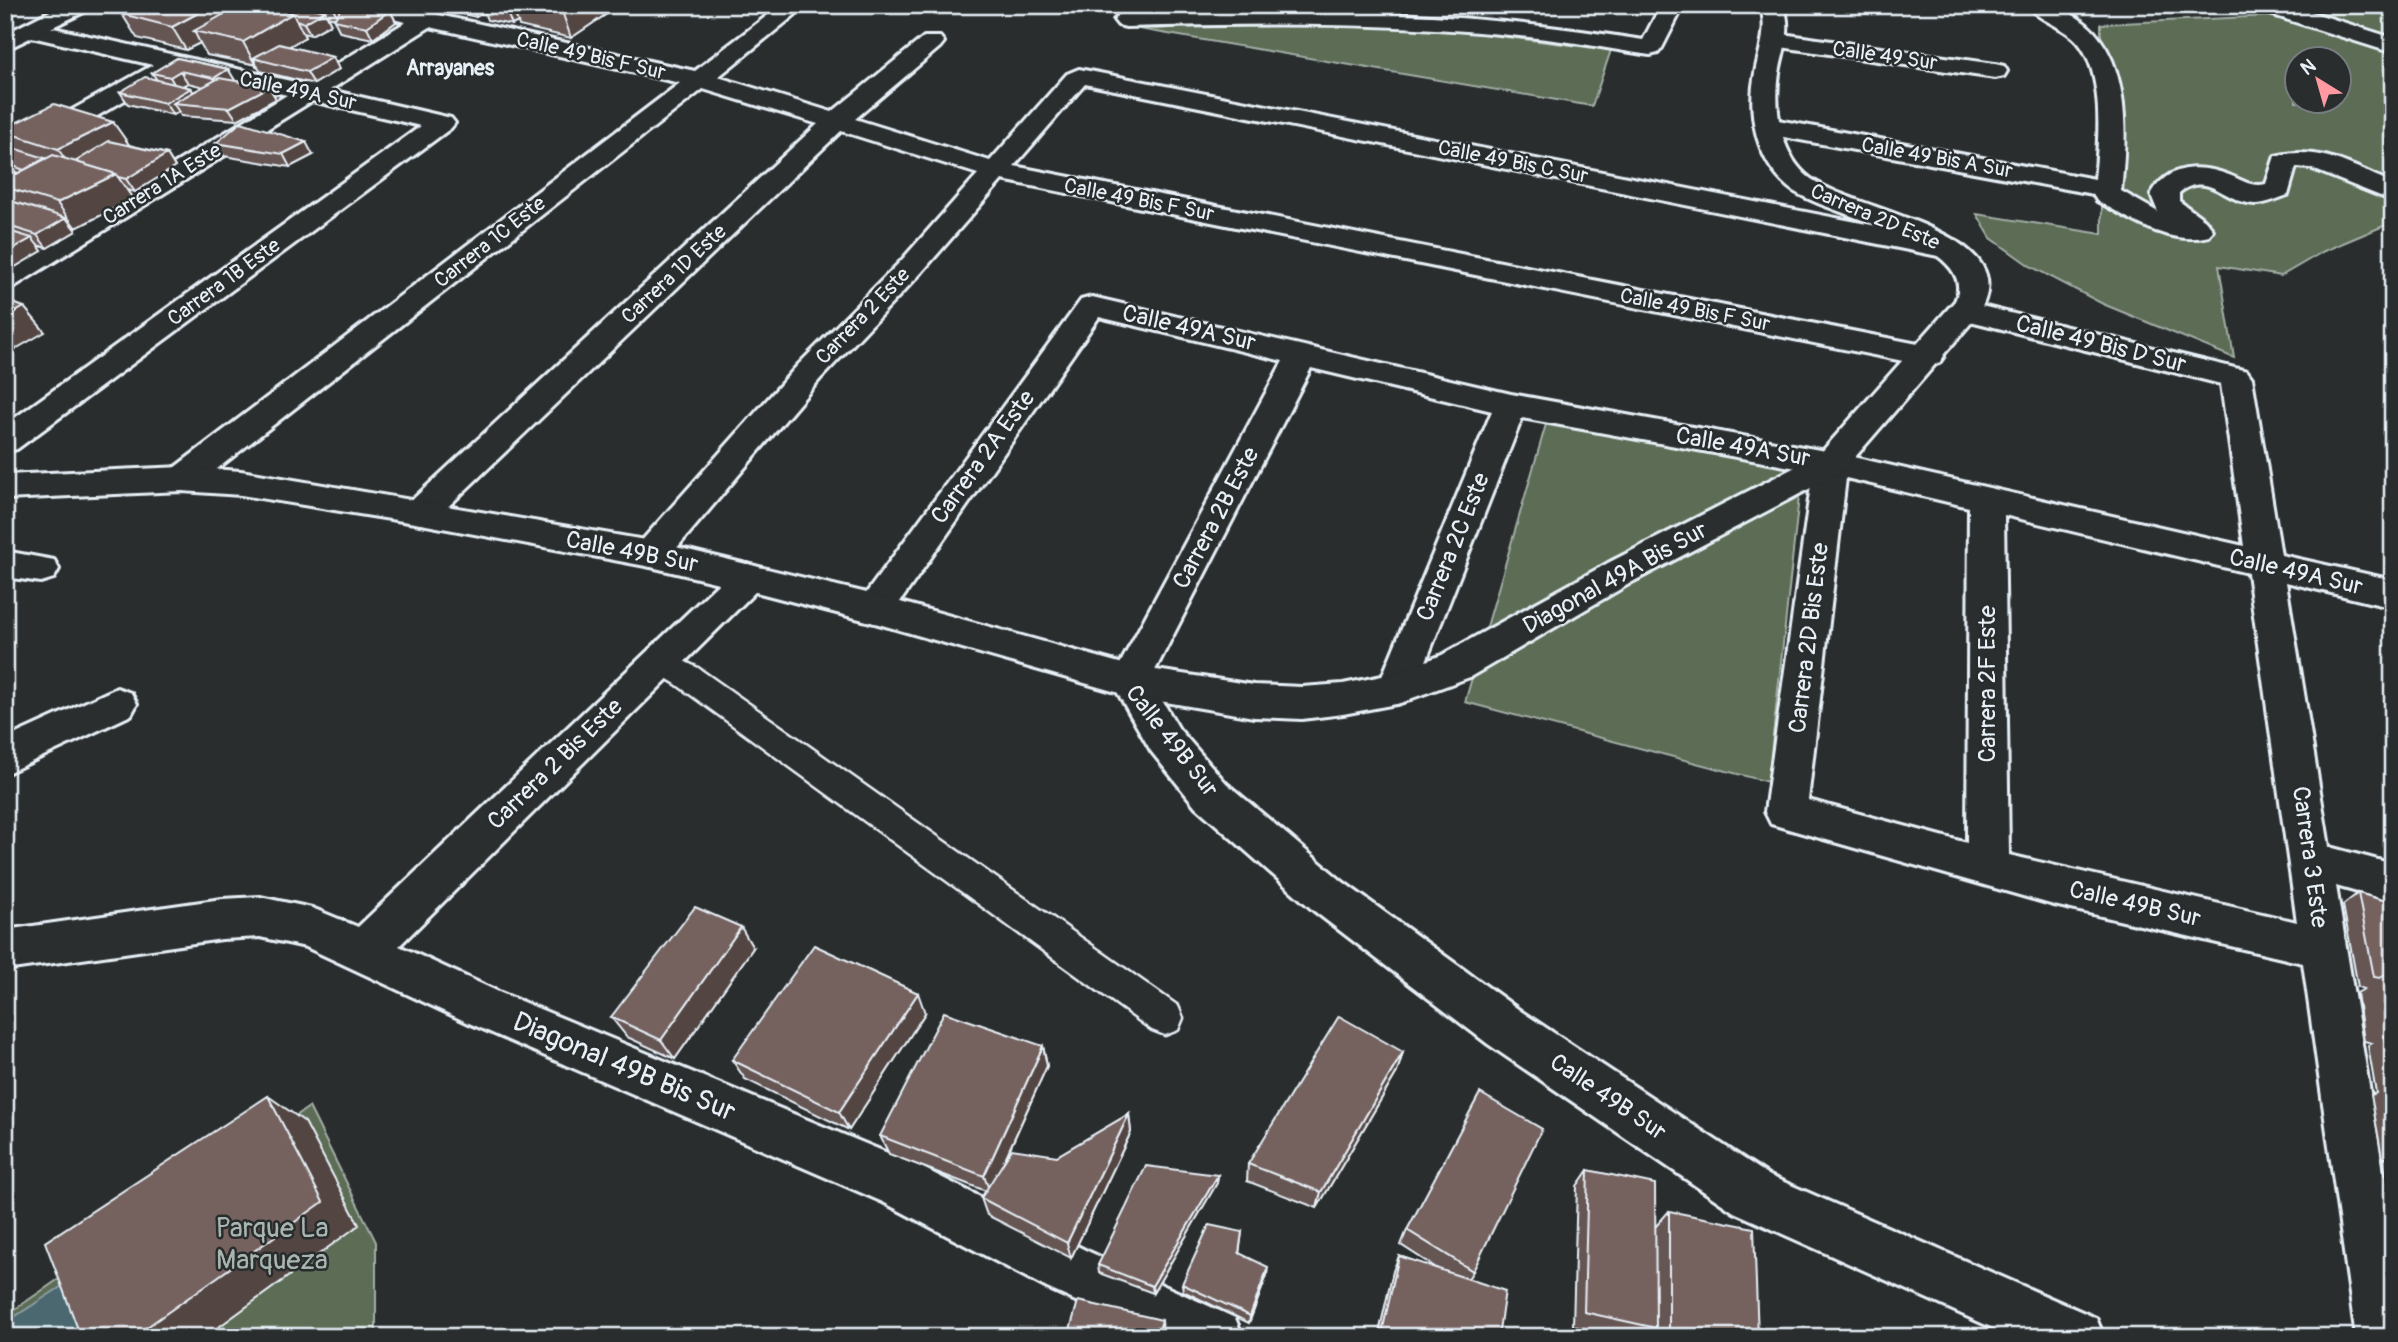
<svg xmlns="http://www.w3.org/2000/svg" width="2398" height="1342" font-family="Pangolin,sans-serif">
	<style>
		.green { fill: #5c6c55; stroke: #a2aea6; stroke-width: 2; fill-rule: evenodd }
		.water { fill: #4b686f; stroke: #8a9fa6; stroke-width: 2 }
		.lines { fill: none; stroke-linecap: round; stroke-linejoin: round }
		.service-casing { stroke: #e8f1f8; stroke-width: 5 }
		.minor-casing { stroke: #e8f1f8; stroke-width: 6 }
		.tertiary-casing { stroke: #e8f1f8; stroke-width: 6 }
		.service { fill: #2a2d2e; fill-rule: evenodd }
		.minor { fill: #2a2d2e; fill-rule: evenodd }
		.tertiary { fill: #2a2d2e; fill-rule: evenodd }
		.wall { fill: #655452; stroke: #e8f1f8; stroke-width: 2; fill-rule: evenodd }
		.shaded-wall { fill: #524542; stroke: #e8f1f8; stroke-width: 2 }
		.building { fill: #75625f; stroke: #e8f1f8; stroke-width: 2 }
		.labels { text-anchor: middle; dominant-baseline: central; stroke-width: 5; stroke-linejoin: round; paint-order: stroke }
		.far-street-label { font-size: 21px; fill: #e8f1f8; stroke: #2a2d2e }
		.far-neighbourhood-label { font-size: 21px; font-weight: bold; fill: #e8f1f8; stroke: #2a2d2e }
		.street-label { font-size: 24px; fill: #e8f1f8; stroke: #2a2d2e }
		.near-street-label { font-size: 28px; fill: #e8f1f8; stroke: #2a2d2e }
		.near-park-label { font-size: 28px; fill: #a9b5af; stroke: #2a2d2e }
	</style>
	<rect width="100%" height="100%" fill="#2a2d2e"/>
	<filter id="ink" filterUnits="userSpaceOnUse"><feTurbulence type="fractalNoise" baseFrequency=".0143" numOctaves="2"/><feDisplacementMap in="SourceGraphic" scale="14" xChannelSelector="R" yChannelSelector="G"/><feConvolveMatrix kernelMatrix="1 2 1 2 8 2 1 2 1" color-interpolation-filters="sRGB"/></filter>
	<g filter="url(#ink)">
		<g class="green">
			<path d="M2298 5H2393V222L2324 251 2281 276 2219 266 2234 358 2103 304 2030 266 1991 238 1977 214 2102 234 2101 24 2271 16 2347 37 2343 20ZM2296 60H2338V102H2296Z"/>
			<path d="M1306 23 1427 27 1611 50 1592 106 1121 26 1158 29 1220 24Z"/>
			<path d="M1549 414 1802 469 1768 782 1465 702Z"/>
			<path d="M309 1107 376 1242V1337H5V1316Z"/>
		</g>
		<path class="water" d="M73 1279 93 1337H5V1323Z"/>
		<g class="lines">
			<defs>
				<path id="service" d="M661 650 698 668 1178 1006 1183 1018 1178 1030 1165 1035 1152 1030 676 684 651 669 646 661 651 653Z"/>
				<g id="minor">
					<path d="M349 5H393L695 71 781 5H807L718 77 832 112 924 37H940L944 42 940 47 855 119 990 161 1067 74 1079 69 1948 240 1958 243 1962 249 1958 255 1948 258 1085 84 1014 166 1928 346 1939 349 1944 356 1939 363 1928 366 1002 180 921 273 820 379 664 563 651 567 638 563 633 554 638 545 798 365 901 261 978 174 841 131 433 521 421 524 409 521 404 512 409 503 818 124 703 89 194 487 182 491 170 487 165 479 170 471 680 83 430 27 330 90 451 118 455 123 451 128 17 449 5 452V425L421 126 312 101 15 286 5 289V267L287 95 177 70 14 164 5 166V147L153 65 23 35 19 30 23 25 31 23 304 84 406 22 352 10Z"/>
					<path d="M1661 5H1684L1662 48 1658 53 1650 55C1610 49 1570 41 1529 37 1396 22 1260 23 1126 27L1118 25 1114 20 1118 15C1151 7 1204 11 1240 10 1376 10 1509 18 1643 40Z"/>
					<path d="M2028 5C2036 5 2046 4 2055 5 2062 7 2071 14 2078 18 2132 54 2127 135 2121 191L2158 212 2151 195C2167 164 2200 164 2229 175 2242 180 2252 188 2266 184L2275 156C2321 145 2351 166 2393 183V201L2310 168 2296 167 2288 195C2278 198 2266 204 2256 204 2226 204 2208 169 2179 193V201L2205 220 2213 230 2209 236C2168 246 2132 219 2097 201L2093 194 1767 134 1758 131 1754 126 1758 121 1767 118 2095 179C2099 140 2105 71 2076 40 2063 26 2038 21 2028 5Z"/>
					<path d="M2254 5H2289L2393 38V53L2257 10Z"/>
					<path d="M1775 33 1995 64 2004 66 2007 71 2004 76 1995 78 1767 45 1763 40 1767 35Z"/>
					<path d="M1092 297 1511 394 1831 452 2244 546 2221 384 1954 317 1950 311 1954 305 1965 302 2247 371 2252 378 2281 555 2393 580V608L2286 582 2329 847 2393 864V902L2336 886 2393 1232V1337H2356L2303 963 2054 905 1771 824 1765 812 1813 471 1522 418 1415 689 1410 700 1396 704 1382 700 1377 689 1492 411 1311 368 1150 680 1179 729 1226 783 1343 882 1522 1012 1770 1176 2096 1318 2104 1337H2013L1734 1212 1488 1044 1313 910 1196 807 1151 751 1111 681 1283 361 1099 317 888 619 875 623 862 619 856 609 862 599 1081 300ZM1846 478 1969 507 1967 843 1808 800ZM2004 515 2248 573 2297 922 2009 855Z"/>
					<path d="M5 551 54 560 59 569 54 578 41 582 5 577Z"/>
					<path d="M748 564 761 568 766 577 761 586 399 946 501 993 919 1166 1085 1250 1235 1318 1243 1337H1155L1047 1288 883 1202 469 1023 306 947 260 937 222 939 5 970V930L222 899 260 897 312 908 358 927 735 568Z"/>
					<path d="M117 688 131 693 137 704 131 715 5 774V739Z"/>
				</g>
				<g id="tertiary">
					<path d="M62 5H91L88 10 5 50V34Z"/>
					<path d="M1760 5H1783C1793 29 1783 50 1779 73 1774 107 1779 149 1805 174 1845 212 2036 229 1976 317L1843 471 1634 581 1470 677 1396 704 1343 714 1302 719 1254 717 1130 696 875 623 748 590 651 567 421 524 241 495 182 491 5 499V475L182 467 241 471 651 541 875 595 1130 666 1254 685 1302 687 1343 684 1392 674 1442 655 1608 563 1819 455 1955 301C1983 242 1820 215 1788 187 1756 160 1747 112 1755 73 1759 50 1769 29 1760 5Z"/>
				</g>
			</defs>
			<use href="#service" class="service-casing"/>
			<use href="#minor" class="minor-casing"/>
			<use href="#tertiary" class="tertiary-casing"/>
			<use href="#service" class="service"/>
			<use href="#minor" class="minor"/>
			<use href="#tertiary" class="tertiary"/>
		</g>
		<g class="wall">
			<path d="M109 5H374L390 10 396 22 373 39 340 32 334 20 335 18 327 16 331 24 311 35 303 33 305 37 289 46 339 69 314 84 260 71 257 65 207 55 200 43 186 50 137 38 122 14 125 13 112 10Z"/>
			<path d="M423 5H620L571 38 519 26 518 22 512 25 487 20 484 12 476 17Z"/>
			<path d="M177 58 228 69 235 81 269 87 276 99 237 120 181 116 179 112 173 115 128 104 120 92 157 80 152 73ZM188 83 204 87 193 92 191 88 183 86Z"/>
			<path d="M113 122 129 145 167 154 175 167 135 192 127 190 133 199 76 228H73L76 231 47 248 37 245 42 251 10 270 5 268V152L13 148 5 136V128Z"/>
			<path d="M216 143 313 155 290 167 224 156Z"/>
			<path d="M2358 893 2393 903V1209L2383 1160 2386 1158 2382 1157 2371 1095 2376 1093 2368 1046 2372 1043 2364 1041 2357 993 2364 989 2358 987 2343 905Z"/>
			<path d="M753 948 675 1059 627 1037 611 1017Z"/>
			<path d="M925 1013 849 1130 745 1079 732 1060Z"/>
			<path d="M1043 1046 1047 1066 1003 1164 1057 1156 1129 1114 1131 1132 1071 1258 987 1215 981 1198 986 1191 889 1154 880 1136Z"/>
			<path d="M1403 1052 1397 1072 1317 1208 1247 1181 1248 1164Z"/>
			<path d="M1588 1170 1656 1226 1669 1211 1758 1337H1655V1330L1647 1337H1622L1573 1326 1577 1186Z"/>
			<path d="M1218 1175 1217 1183 1153 1293 1099 1273 1098 1265Z"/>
			<path d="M1407 1230 1473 1271 1468 1279 1498 1337H1378L1393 1271 1399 1256 1438 1269 1401 1245Z"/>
			<path d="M1242 1232 1239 1254 1267 1275 1249 1323 1183 1291 1182 1284Z"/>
		</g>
		<g class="shaded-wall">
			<path d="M213 5H247L194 31 200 43 186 50 172 27Z"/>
			<path d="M333 5H353L338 18 332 6Z"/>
			<path d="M471 5H494L482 7 484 12 476 17Z"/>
			<path d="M576 5H620L571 38 563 14Z"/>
			<path d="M390 10 396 22 373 39 367 27Z"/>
			<path d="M513 10 518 22 512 25 507 13Z"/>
			<path d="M325 11 331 24 311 35 304 23Z"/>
			<path d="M293 13 305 37 264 61 253 58 257 65 256 66 243 42Z"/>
			<path d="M333 57 339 69 314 84 307 72Z"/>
			<path d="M228 69 236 82 221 91 214 78Z"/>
			<path d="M180 71 188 83 177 89 170 77Z"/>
			<path d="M269 87 276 99 237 120 229 108Z"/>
			<path d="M191 88 198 100 173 103 179 112 173 115 165 103Z"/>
			<path d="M113 122 130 146 70 166 58 149Z"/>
			<path d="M306 142 313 155 290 167 283 154Z"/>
			<path d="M167 154 175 167 135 192 126 179Z"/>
			<path d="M116 174 133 199 76 228 57 203Z"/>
			<path d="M5 194 11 201 6 204 5 203Z"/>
			<path d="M66 218 76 231 47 248 37 235Z"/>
			<path d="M32 238 42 251 10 270 5 263V253Z"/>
			<path d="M24 307 45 332 5 355V318Z"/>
			<path d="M741 927 753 948 675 1059 661 1040Z"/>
			<path d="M918 993 925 1013 849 1130 839 1112Z"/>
			<path d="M1043 1046 1047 1066 990 1192 984 1176Z"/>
			<path d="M1403 1052 1397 1072 1317 1208 1321 1192Z"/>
			<path d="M268 1096 305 1122 359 1225 205 1337H133Z"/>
			<path d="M1129 1114 1131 1132 1071 1258 1067 1243Z"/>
			<path d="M1218 1175 1217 1183 1153 1293 1152 1286Z"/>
			<path d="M1268 1267 1267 1275 1249 1323 1250 1316Z"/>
			<path d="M1162 1320 1163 1333 1162 1337H1157Z"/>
		</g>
		<g class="building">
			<path d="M140 5H213L172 27 122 14Z"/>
			<path d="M240 5H256L293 13 243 42 194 31Z"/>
			<path d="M268 5H301L325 11 304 23 296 20 293 13 265 7Z"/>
			<path d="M343 5H374L390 10 367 27 334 20Z"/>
			<path d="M485 5H511L513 10 507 13 482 7Z"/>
			<path d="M522 5H576L563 14Z"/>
			<path d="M279 44 333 57 307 72 253 58Z"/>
			<path d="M177 58 228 69 214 78 180 71 170 77 152 73Z"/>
			<path d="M145 77 191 88 165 103 120 92Z"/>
			<path d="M219 78 269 87 229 108 173 103Z"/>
			<path d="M54 104 113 122 58 149 5 132V128Z"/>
			<path d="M241 122 306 142 283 154 216 143Z"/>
			<path d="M109 141 167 154 126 179 118 177 116 174 75 162Z"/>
			<path d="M13 148 45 158 24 170 5 163V152Z"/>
			<path d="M53 155 116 174 57 203 5 187V180Z"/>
			<path d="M5 168 18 173 5 180Z"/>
			<path d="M11 201 66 218 37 235 5 225V204Z"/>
			<path d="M5 230 32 238 5 253Z"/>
			<path d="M5 300 24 307 5 318Z"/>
			<path d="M2358 893 2393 903V974L2389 972 2380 978 2374 977Z"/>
			<path d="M695 907 741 927 661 1040 611 1017Z"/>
			<path d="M814 945 918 993 839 1112 732 1060Z"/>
			<path d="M2389 972 2393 974V998Z"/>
			<path d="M944 1012 1043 1046 984 1176 880 1136Z"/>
			<path d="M1339 1016 1403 1052 1321 1192 1248 1164Z"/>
			<path d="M2385 1036 2393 1038V1078Z"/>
			<path d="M1480 1093 1542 1129 1473 1271 1407 1230Z"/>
			<path d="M268 1096 323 1202 133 1337H81L45 1242Z"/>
			<path d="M1129 1114 1067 1243 981 1198 1012 1149 1057 1156Z"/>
			<path d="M1146 1166 1218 1175 1152 1286 1098 1265Z"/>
			<path d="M1588 1170 1655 1184 1656 1328 1584 1312Z"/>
			<path d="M1669 1211 1754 1228 1758 1337H1669Z"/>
			<path d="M1209 1225 1242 1232 1239 1253 1268 1267 1250 1316 1182 1284Z"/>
			<path d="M1399 1256 1505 1291 1498 1337H1381Z"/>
			<path d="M1078 1301 1162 1320 1157 1337H1068Z"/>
		</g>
	</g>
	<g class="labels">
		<g class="far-street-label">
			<text transform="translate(591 56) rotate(13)">Calle 49 Bis F Sur</text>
			<text transform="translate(1885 56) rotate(8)">Calle 49 Sur</text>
			<text transform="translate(298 91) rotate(12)">Calle 49A Sur</text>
			<text transform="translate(1937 158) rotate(10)">Calle 49 Bis A Sur</text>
			<text transform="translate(1513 162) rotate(11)">Calle 49 Bis C Sur</text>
			<text transform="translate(162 184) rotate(-32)">Carrera 1A Este</text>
			<text transform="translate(1139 200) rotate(11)">Calle 49 Bis F Sur</text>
			<text transform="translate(1875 217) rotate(23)">Carrera 2D Este</text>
			<text transform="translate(490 242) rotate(-38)">Carrera 1C Este</text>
			<text transform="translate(674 274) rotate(-43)">Carrera 1D Este</text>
			<text transform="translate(224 282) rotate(-36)">Carrera 1B Este</text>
			<text transform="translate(1695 310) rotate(11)">Calle 49 Bis F Sur</text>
			<text transform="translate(863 316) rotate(-46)">Carrera 2 Este</text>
		</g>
		<g class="far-neighbourhood-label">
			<text x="450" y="68">Arrayanes</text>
		</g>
		<g class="street-label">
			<text transform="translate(1189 328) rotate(13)">Calle 49A Sur</text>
			<text transform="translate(2101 344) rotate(14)">Calle 49 Bis D Sur</text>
			<text transform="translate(1743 447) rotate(10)">Calle 49A Sur</text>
			<text transform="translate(983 457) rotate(-54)">Carrera 2A Este</text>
			<text transform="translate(1216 518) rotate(-62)">Carrera 2B Este</text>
			<text transform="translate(1453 547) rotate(-68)">Carrera 2C Este</text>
			<text transform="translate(632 552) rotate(11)">Calle 49B Sur</text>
			<text transform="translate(2296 572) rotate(13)">Calle 49A Sur</text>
			<text transform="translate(1615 578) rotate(-29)">Diagonal 49A Bis Sur</text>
			<text transform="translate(1809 638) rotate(-83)">Carrera 2D Bis Este</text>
			<text transform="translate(1987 684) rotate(-90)">Carrera 2F Este</text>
			<text transform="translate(1172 741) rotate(52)">Calle 49B Sur</text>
			<text transform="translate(555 764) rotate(-44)">Carrera 2 Bis Este</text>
			<text transform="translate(2310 857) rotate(82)">Carrera 3 Este</text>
			<text transform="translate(2135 904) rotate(13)">Calle 49B Sur</text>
			<text transform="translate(1608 1097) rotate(34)">Calle 49B Sur</text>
		</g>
		<g class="near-street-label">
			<text transform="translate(624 1067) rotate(23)">Diagonal 49B Bis Sur</text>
		</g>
		<g class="near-park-label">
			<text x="272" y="1228">Parque La<tspan x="272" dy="32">Marqueza</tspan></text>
		</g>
	</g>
	<rect width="2398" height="1342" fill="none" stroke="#2a2d2e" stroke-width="28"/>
	<rect x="14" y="14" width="2370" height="1314" fill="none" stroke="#e8f1f8" stroke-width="2.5" filter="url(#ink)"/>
	<g transform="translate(2318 80) rotate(323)"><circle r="33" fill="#2a2d2e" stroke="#767b7f" stroke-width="2"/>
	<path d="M0-5L12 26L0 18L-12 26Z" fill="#ff9aa2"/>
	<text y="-10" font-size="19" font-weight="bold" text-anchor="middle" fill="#e8f1f8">N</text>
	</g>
</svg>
